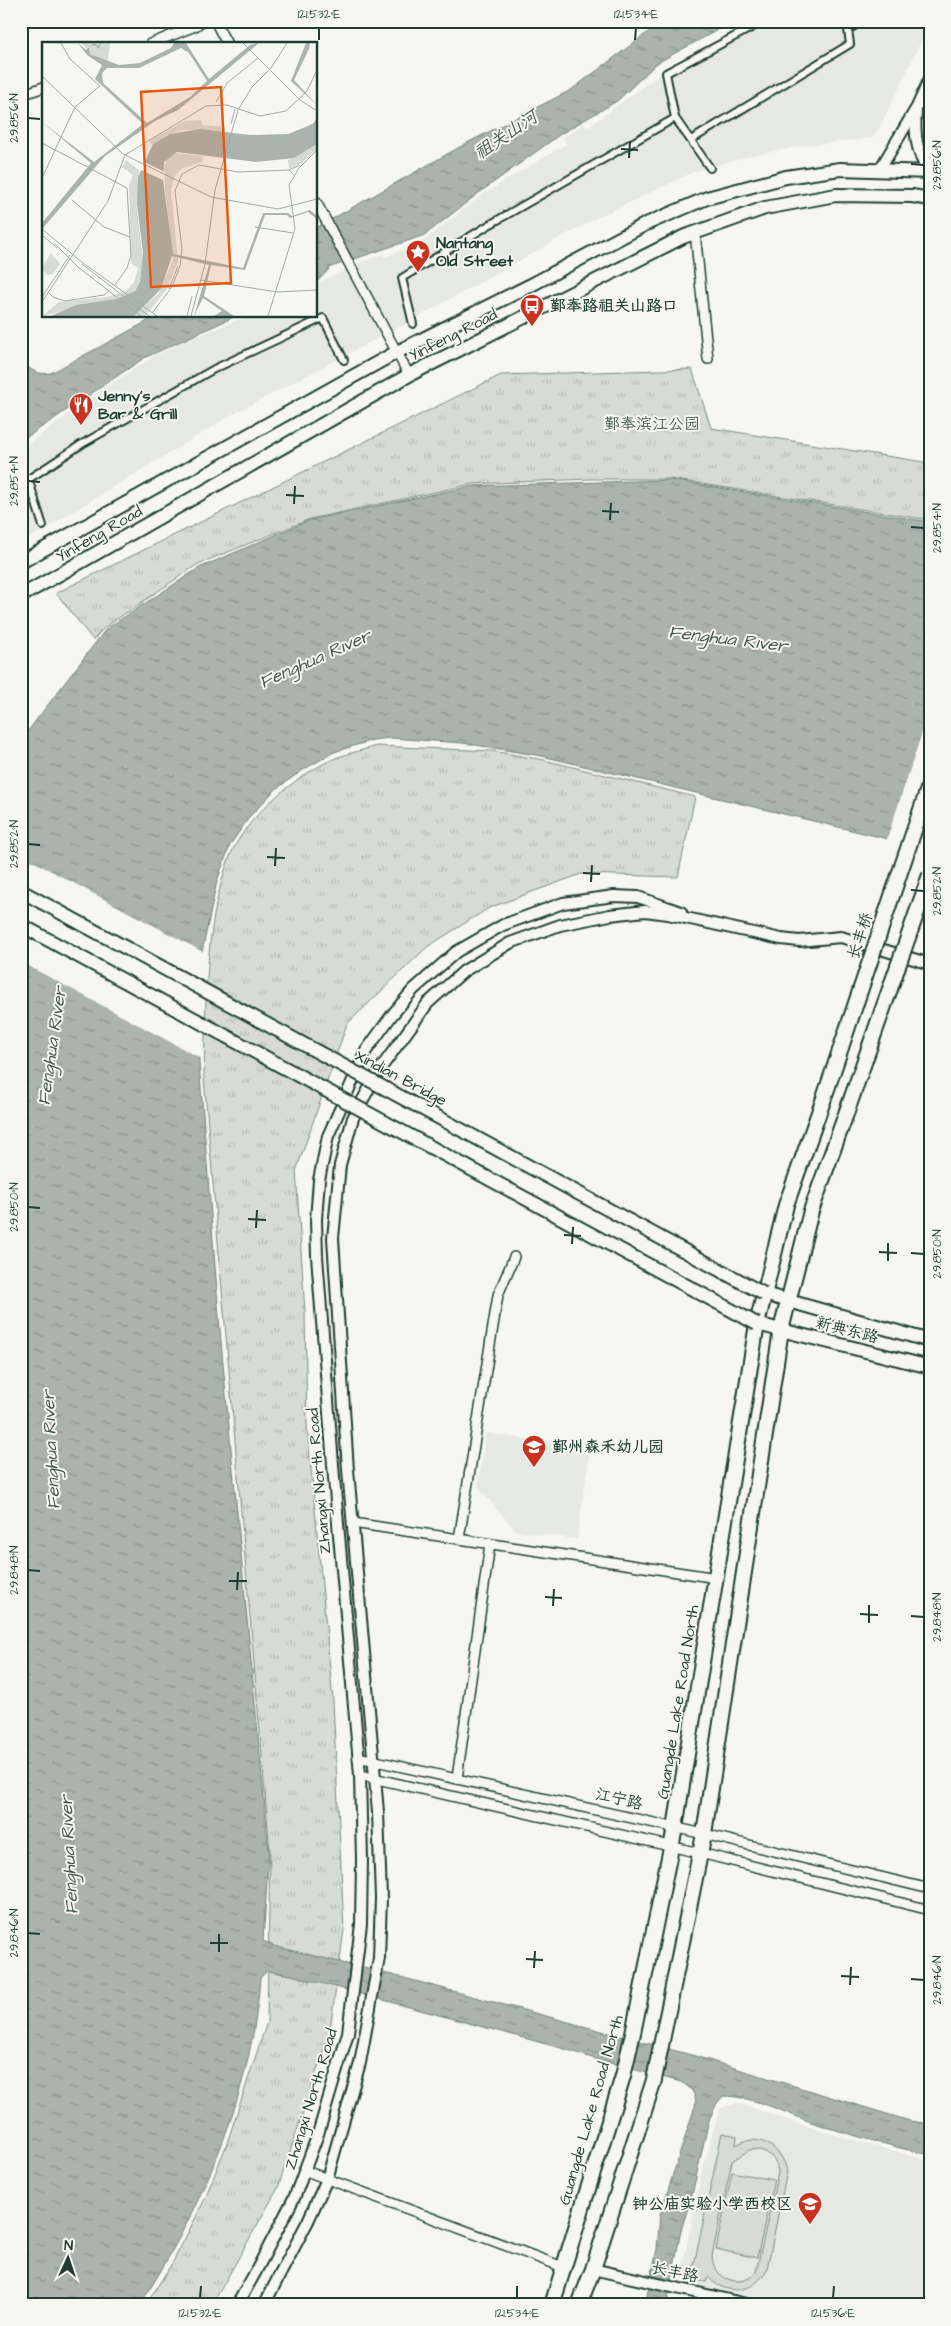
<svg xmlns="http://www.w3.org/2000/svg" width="951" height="2326" font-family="'Architects Daughter','LXGW WenKai TC',sans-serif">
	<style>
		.built { fill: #e6e8e4 }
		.grass { fill: #d6dbd6; stroke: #7a8c85; fill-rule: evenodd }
		.park { fill: url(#park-tufts); stroke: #7a8c85 }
		.water { fill: url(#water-ripples); stroke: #72847d }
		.pier { fill: #f6f6f2 }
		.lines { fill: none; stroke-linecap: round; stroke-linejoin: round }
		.pedestrian-casing { stroke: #1f3d34; stroke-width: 10 }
		.minor-casing { stroke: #1f3d34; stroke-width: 12 }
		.tertiary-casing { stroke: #1f3d34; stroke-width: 14 }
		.secondary-casing { stroke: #1f3d34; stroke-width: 16 }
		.primary-casing { stroke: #1f3d34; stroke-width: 18 }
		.pedestrian { stroke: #f6f6f2; stroke-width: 6 }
		.minor { stroke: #f6f6f2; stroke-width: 9 }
		.tertiary { stroke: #f6f6f2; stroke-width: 10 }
		.secondary { stroke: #f6f6f2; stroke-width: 12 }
		.primary { stroke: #f6f6f2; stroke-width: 14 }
		.secondary-bridge-casing { stroke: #1f3d34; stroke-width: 16; stroke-linecap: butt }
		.primary-bridge-casing { stroke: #1f3d34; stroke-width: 18; stroke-linecap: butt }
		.secondary-bridge { stroke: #f6f6f2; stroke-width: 12 }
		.primary-bridge { stroke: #f6f6f2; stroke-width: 14 }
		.ticks { fill: none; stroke: #1f3d34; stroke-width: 2 }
		.labels { text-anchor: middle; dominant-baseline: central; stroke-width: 4; stroke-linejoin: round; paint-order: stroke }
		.poi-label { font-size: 16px; font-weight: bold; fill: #1f3d34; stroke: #f6f6f2; text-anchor: start }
		.street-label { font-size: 16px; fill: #1f3d34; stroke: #f6f6f2 }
		.park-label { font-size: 16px; fill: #445d54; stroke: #f6f6f2 }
		.water-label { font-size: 18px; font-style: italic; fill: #425a52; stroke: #f6f6f2 }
		.inset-river { fill: none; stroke: #aab3ae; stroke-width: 2.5 }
		.inset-road { fill: none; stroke: #a0aca6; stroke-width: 1 }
		.view { fill: #e8590c; fill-opacity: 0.15; stroke: #e8590c; stroke-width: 2.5 }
		.inset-edge { fill: none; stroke: #1f3d34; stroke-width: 2.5 }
		.neatline { fill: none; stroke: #1f3d34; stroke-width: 2 }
		.ticks-label { font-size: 12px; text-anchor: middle; fill: #1f3d34 }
	</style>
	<defs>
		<pattern id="park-tufts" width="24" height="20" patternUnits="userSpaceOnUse" patternTransform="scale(1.25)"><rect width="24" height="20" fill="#d6dbd6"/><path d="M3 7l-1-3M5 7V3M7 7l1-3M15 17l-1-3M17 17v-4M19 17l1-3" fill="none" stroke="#b7bdb8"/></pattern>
		<pattern id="water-ripples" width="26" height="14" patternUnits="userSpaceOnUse" patternTransform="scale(1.25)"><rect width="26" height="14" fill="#aab3ae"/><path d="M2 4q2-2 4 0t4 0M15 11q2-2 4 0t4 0" fill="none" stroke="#8a938e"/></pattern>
	</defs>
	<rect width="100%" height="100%" fill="#f6f6f2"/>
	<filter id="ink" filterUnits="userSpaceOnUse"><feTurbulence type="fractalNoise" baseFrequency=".02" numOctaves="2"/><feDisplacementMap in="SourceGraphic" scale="10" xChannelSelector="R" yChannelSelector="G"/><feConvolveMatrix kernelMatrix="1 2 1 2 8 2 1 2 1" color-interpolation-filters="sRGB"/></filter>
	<g filter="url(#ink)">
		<g class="built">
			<path d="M751 21 930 23 880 127 872 138 809 145 753 155 696 171 600 216 409 322 235 413 21 543V449L109 385 156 355 179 344 248 316H316V284L361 262 383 254 385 257 425 240 482 195 566 144 563 138 583 124 588 127 674 64Z"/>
			<path d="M486 1433 590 1449 577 1539 516 1531 478 1487Z"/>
			<path d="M738 2103 815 2129 930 2161V2305H792L685 2283 681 2275 701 2174 720 2108Z"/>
		</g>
		<g class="grass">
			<path d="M722 2133 737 2136 736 2145C758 2132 782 2147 787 2171L767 2269C755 2293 726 2297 708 2277L706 2282 691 2279ZM749 2150C766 2148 776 2156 778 2173L756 2272C742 2290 712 2279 712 2256L732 2161Z"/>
			<path d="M732 2172 774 2180 757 2258 716 2249Z"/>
		</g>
		<g class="park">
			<path d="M692 369 711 428 930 463V520L670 479H590L472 484 310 519 198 564 104 628 93 640 56 593 501 375Z"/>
			<path d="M376 746 492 751 544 760 695 797 678 877 581 874 489 908 427 947 347 1024 296 1171 305 1313 307 1426 333 1701 344 1930 330 2030 278 2188 212 2305H146L174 2260 204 2201 226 2146 267 2022 270 1851 204 1078C206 1006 204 932 227 864 241 821 290 780 329 761 343 754 361 751 376 746Z"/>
		</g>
		<g class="water">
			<path d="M663 21H734L657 63 617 101 562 133 476 195 425 235 331 267 316 283V228L465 144 571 90Z"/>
			<path d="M157 316H236L144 358 21 441V360C31 371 37 375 51 373Z"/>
			<path d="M670 480 930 522V849L542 756 463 743 390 738 373 740 334 752 303 770 276 789 250 816 230 845 217 881 202 952 199 991V1063L221 1342 269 1852 263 1941 274 1946 404 1978 695 2056 910 2121 930 2124V2155C890 2146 850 2135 811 2122 783 2112 752 2096 723 2096L717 2103 709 2120 692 2195 681 2230 667 2305H645L657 2249 660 2215 696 2103C695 2092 691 2088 681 2082L595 2059 568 2050 291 1975 267 1971 260 1978C252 2094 202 2207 140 2305H21V740L106 629 199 568 310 520 472 486Z"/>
		</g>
		<g class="pier">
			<path d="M930 708V852L886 842Z"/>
			<path d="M21 855 205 953 202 991V1059L21 962Z"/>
		</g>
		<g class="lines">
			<defs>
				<g id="pedestrian">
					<path d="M675 118 710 168"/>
					<path d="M691 140 850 44 848 30 863 21"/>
					<path d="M413 324 402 278 489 225 675 118 666 73 764 21"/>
					<path d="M28 478 43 526"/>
					<path d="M21 484 82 444 214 369 323 318 344 360"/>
				</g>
				<g id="minor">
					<path d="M215 21 227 44"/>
					<path d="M150 44 195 26 202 21"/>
					<path d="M21 95 44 87"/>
					<path d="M316 202 409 375"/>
					<path d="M695 232 708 359"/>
					<path d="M353 1523 717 1578"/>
					<path d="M459 1539 498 1295 514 1257"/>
					<path d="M358 1757 704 1834 930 1889"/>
					<path d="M360 1775 700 1853 930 1910"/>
					<path d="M457 1778 490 1544"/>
					<path d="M306 2171 563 2267"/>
				</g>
				<g id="tertiary">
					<path d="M916 112C914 135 917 152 928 172"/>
					<path d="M880 169 917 107 930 78"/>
					<path d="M593 2269 751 2305"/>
					<path d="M237 2305 255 2273 295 2196 318 2134 348 2033 361 1924 362 1860 360 1775 334 1478 317 1256 316 1220 319 1180 328 1136 366 1051 392 1015 413 990 456 952 503 925 563 903 614 896 638 897 681 912"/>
					<path d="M264 2305 308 2221 327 2179 360 2063 379 1958 381 1898 378 1812 348 1470 333 1238 340 1165 353 1118 378 1072 428 1003 464 971 510 943 560 925 610 915 645 911 668 914 781 939 799 941 841 937 930 964"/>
				</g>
				<g id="secondary">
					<path d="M21 562 395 353 531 285 646 224 707 198 786 177 840 169 930 172"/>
					<path d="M21 596 409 375 683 237 765 208 836 195 912 196 930 199"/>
					<path d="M764 1294 930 1341"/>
					<path d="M757 1324 930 1367"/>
				</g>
				<g id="primary">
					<path d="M552 2305 623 2076 633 2033 675 1828 757 1324 786 1205 823 1101"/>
					<path d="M579 2305 593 2269 654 2080 704 1834 781 1330 811 1211 847 1111"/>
				</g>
			</defs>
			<use href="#pedestrian" class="pedestrian-casing"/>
			<use href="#minor" class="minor-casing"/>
			<use href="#tertiary" class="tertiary-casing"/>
			<use href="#secondary" class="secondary-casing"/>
			<use href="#primary" class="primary-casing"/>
			<use href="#pedestrian" class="pedestrian"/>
			<use href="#minor" class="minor"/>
			<use href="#tertiary" class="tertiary"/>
			<use href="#secondary" class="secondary"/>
			<use href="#primary" class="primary"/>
			<defs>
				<g id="secondary-bridge">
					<path d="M21 891 764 1294"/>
					<path d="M21 925 757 1324"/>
				</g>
				<g id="primary-bridge">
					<path d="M823 1101 930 783"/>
					<path d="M847 1111 930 875"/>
				</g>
			</defs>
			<use href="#secondary-bridge" class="secondary-bridge-casing"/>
			<use href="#primary-bridge" class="primary-bridge-casing"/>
			<use href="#secondary-bridge" class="secondary-bridge"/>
			<use href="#primary-bridge" class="primary-bridge"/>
		</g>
	</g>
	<path class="ticks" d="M319 40V28M635 40 636 28M28 118 40 119M621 149 638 150M629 158 630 141M911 164 924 165M28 481 40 482M286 495 304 496M294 504 295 486M602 511 619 512M610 520 611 503M911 527 924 528M28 844 40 845M267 857 285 858M275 866 276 848M583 873 600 874M591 882 592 865M911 890 924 891M28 1207 40 1208M248 1219 266 1220M256 1228 257 1210M564 1235 581 1236M572 1244 573 1227M879 1252 897 1253M911 1253 924 1254M888 1261V1243M28 1570 40 1571M229 1581H247M237 1590 238 1572M545 1597 562 1598M553 1606 554 1589M860 1614 878 1615M911 1616 924 1617M869 1623V1605M28 1933 40 1934M210 1943H228M219 1952V1934M526 1959 543 1960M534 1968 535 1951M841 1976 859 1977M911 1979 924 1980M850 1985 851 1967M200 2298 201 2286M517 2298V2286M833 2298 834 2286"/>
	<defs>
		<symbol id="sight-pin" viewBox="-11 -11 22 30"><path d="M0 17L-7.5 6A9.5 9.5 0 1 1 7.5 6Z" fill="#c8321e" stroke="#f6f6f2"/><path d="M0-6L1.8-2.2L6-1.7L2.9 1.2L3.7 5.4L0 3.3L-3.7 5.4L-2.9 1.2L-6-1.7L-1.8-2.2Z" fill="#fff"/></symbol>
		<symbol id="bus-pin" viewBox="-11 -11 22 30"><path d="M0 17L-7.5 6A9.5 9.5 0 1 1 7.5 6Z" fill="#c8321e" stroke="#f6f6f2"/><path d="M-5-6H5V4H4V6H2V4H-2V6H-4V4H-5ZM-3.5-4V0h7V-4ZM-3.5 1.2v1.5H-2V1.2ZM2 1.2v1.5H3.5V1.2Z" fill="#fff"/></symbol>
		<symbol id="restaurant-pin" viewBox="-11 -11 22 30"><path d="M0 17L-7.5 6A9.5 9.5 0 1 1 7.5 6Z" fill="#c8321e" stroke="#f6f6f2"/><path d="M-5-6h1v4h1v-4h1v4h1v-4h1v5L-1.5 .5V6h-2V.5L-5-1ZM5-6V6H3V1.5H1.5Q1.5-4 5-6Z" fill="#fff"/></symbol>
		<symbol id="school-pin" viewBox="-11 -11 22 30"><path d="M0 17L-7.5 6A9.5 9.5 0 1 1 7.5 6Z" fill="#c8321e" stroke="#f6f6f2"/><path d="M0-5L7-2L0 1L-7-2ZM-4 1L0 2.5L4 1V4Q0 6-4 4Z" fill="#fff"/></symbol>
	</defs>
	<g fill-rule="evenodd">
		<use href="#sight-pin" x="404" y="238" width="28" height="38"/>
		<use href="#bus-pin" x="518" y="292" width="28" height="38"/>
		<use href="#restaurant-pin" x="67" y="391" width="28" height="38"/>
		<use href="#school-pin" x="520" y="1433" width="28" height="38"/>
		<use href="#school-pin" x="796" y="2190" width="28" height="38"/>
	</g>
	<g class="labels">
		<g class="poi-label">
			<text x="436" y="243">Nantang<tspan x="436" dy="18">Old Street</tspan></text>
			<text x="550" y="306">鄞奉路祖关山路口</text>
			<text x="98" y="396">Jenny's<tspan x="98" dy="18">Bar &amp; Grill</tspan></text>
			<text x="552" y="1447">鄞州森禾幼儿园</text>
			<text x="792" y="2204" text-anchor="end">钟公庙实验小学西校区</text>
		</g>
		<g class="street-label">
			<text transform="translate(453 335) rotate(-27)">Yinfeng Road</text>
			<text transform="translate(99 534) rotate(-30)">Yinfeng Road</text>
			<text transform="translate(860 936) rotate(-72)">长丰桥</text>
			<text transform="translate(401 1078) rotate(28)">Xindian Bridge</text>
			<text transform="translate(847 1330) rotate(14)">新典东路</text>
			<text transform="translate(319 1481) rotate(-95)">Zhangxi North Road</text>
			<text transform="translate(678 1702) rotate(-81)">Guangde Lake Road North</text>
			<text transform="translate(619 1799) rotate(13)">江宁路</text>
			<text transform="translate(311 2099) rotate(-73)">Zhangxi North Road</text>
			<text transform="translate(591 2110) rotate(-74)">Guangde Lake Road North</text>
			<text transform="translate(675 2272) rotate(12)">长丰路</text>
		</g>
		<g class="park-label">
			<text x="652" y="424">鄞奉滨江公园</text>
		</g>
		<g class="water-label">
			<text transform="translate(506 135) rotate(-34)">祖关山河</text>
			<text transform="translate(728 639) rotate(7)">Fenghua Rıver</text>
			<text transform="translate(315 659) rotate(-24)">Fenghua Rıver</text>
			<text transform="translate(52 1046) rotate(-82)">Fenghua Rıver</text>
			<text transform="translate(51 1450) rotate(-93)">Fenghua Rıver</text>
			<text transform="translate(69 1855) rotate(-93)">Fenghua Rıver</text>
		</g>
	</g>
	<g transform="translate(42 42)">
		<rect width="275" height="275" fill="#f6f6f2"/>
		<path d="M9 211 18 222 11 232 5 233 0 226Z" fill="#d6dbd6"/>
		<path d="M40 1H68L66 19 48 12ZM159 78 161 83 183 85V90L141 88 127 92 110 103 107 99 143 79ZM275 102V107L260 121 247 127 246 118ZM134 111 161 114 160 120 139 127 133 134 129 147 136 219 125 247 103 274H91L117 251 131 218 121 129 125 116ZM84 118 97 128 95 166 101 217 97 243 89 252 71 258 0 274 17 260 65 255 84 249 92 240 96 226 89 221 87 144 91 133 80 125Z" fill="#d6dbd6"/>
		<path d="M36 1 44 8 52 1 56 4 59 1 57 7 52 3 47 5 48 12 77 23 98 21 129 6 132 1H144L167 37 208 3 217 1 136 68 113 79 63 114 0 187V181L49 121 0 80 52 120 101 82 53 37 60 23 45 13ZM139 6 147 11 165 39 148 55 105 81 61 41 60 31 65 26H97ZM264 1H268L267 7 252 38 275 63 249 39ZM275 76V102L252 116 214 120 135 110 122 120 121 138 131 212 201 226 221 171H246L250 174 268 168 275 174V177L266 170 248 176 245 173H223L203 228 169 223 162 254 192 274H172L180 269 161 256 152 274 167 223 130 214 119 247 92 274H9L34 263 75 257 93 249 98 240 101 211 95 162 96 135 111 102 128 92 158 87 208 93 246 92 271 82Z" fill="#aab3ae" fill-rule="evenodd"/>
		<path d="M98 118 123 130V139L95 126Z" fill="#f6f6f2"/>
		<path class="inset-river" d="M275 80 261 90 245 95 209 98 203 108 220 117 243 115 256 111 275 98"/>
		<path class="inset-road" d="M201 1 258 58 275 69M0 34 81 112 169 155 236 167 275 157M174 60 185 41 216 16M189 82 193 67M0 101 85 146 89 213 85 226 73 243M252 133 247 128 258 123M0 136 33 65 58 44 28 17 19 1M30 158 62 185 88 195M213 185 251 191M0 187 41 221 115 274M0 193 15 206M13 202 36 225 99 274M40 222 107 274M159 238 235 250 275 248M127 247 136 224M6 250 11 255 23 259 62 253 67 249M0 255 28 213M0 260 66 159 83 113 164 64 185 63 218 74 244 69 265 49 275 28M110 271 130 245 138 224 140 207 133 149 140 132 157 123 196 130 247 128M145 274 150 254M149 274 163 222 173 148 196 68 210 45 229 26 245 1M226 274 253 187 247 143 257 126 275 108"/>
		<path class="view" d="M179 45 189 241 109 245 99 50Z"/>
		<rect width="275" height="275" class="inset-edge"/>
	</g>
	<rect width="951" height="2326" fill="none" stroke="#f6f6f2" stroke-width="55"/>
	<g transform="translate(68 2258) rotate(3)" stroke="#f6f6f2" stroke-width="4" paint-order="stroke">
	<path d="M0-4L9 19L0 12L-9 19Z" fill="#1f3d34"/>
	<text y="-8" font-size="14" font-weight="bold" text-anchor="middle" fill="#1f3d34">N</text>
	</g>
	<rect x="28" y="28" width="896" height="2270" class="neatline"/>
	<g class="ticks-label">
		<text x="319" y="18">121.532°E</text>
		<text x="636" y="18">121.534°E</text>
		<text transform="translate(14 118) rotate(-90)" y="4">29.856°N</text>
		<text transform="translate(937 165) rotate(-90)" y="4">29.856°N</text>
		<text transform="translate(14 481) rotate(-90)" y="4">29.854°N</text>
		<text transform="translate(937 528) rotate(-90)" y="4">29.854°N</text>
		<text transform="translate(14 844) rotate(-90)" y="4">29.852°N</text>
		<text transform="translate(937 891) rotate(-90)" y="4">29.852°N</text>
		<text transform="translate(14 1207) rotate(-90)" y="4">29.850°N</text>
		<text transform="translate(937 1254) rotate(-90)" y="4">29.850°N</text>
		<text transform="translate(14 1570) rotate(-90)" y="4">29.848°N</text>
		<text transform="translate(937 1617) rotate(-90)" y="4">29.848°N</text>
		<text transform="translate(14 1933) rotate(-90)" y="4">29.846°N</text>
		<text transform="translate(937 1980) rotate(-90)" y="4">29.846°N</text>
		<text x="200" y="2317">121.532°E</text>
		<text x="517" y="2317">121.534°E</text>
		<text x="833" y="2317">121.536°E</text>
	</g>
</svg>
